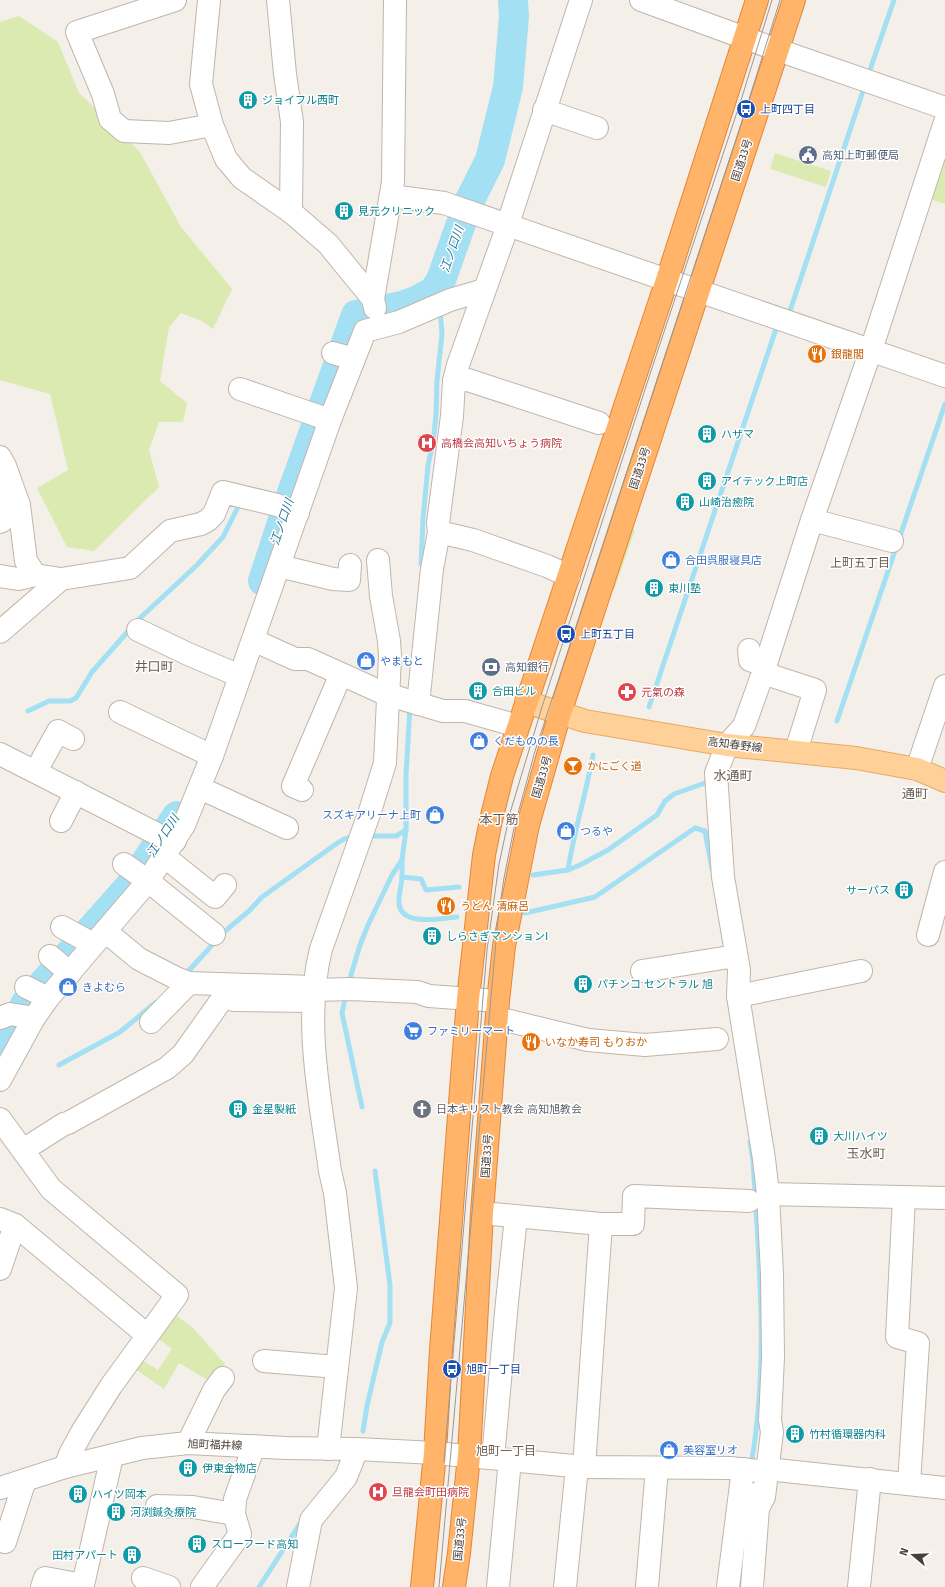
<svg xmlns="http://www.w3.org/2000/svg" width="945" height="1587" font-family="'Fira Sans','Noto Sans JP',sans-serif">
	<style>
		.green { fill: #daeab0 }
		.lines { fill: none; stroke-linecap: round; stroke-linejoin: round }
		.stream { stroke: #a4e0f3; stroke-width: 5 }
		.river { stroke: #a4e0f3; stroke-width: 30 }
		.minor-casing { stroke: #c1b5ab; stroke-width: 24 }
		.major-casing { stroke: #e8aa63; stroke-width: 24 }
		.highway-casing { stroke: #e38634; stroke-width: 24 }
		.minor { stroke: #fff; stroke-width: 22 }
		.major { stroke: #ffd098; stroke-width: 22 }
		.highway { stroke: #ffb46a; stroke-width: 22 }
		.tram { stroke: #989898; stroke-width: 1 }
		.labels { text-anchor: middle; dominant-baseline: central; stroke-width: 3; stroke-linejoin: round; paint-order: stroke }
		.culture-label { font-size: 11px; fill: #0d838f; stroke: #fff; text-anchor: start }
		.transit-label { font-size: 11px; fill: #164399; stroke: #fff; text-anchor: start }
		.service-label { font-size: 11px; fill: #4e5e75; stroke: #fff; text-anchor: start }
		.street-label { font-size: 11px; fill: #493f37; stroke: #fff }
		.food-label { font-size: 11px; fill: #c56008; stroke: #fff; text-anchor: start }
		.health-label { font-size: 11px; fill: #be3a42; stroke: #fff; text-anchor: start }
		.shop-label { font-size: 11px; fill: #366cbe; stroke: #fff; text-anchor: start }
		.worship-label { font-size: 11px; fill: #5b616d; stroke: #fff; text-anchor: start }
		.water-label { font-size: 12px; font-style: italic; fill: #267b98; stroke: #fff }
		.neighbourhood-label { font-size: 12px; fill: #6c5b4e; stroke: #fff }
		.quarter-label { font-size: 13px; fill: #6c5b4e; stroke: #fff }
	</style>
	<rect width="100%" height="100%" fill="#f5efe9"/>
	<g class="green">
		<path d="M19 16 58 42 79 93 140 152 181 227 232 289 213 329 202 321 181 313 169 327 160 381 187 403 183 422H159L149 450 159 487 94 551 67 547 37 488 68 470 50 394 0 380V22Z"/>
		<path d="M775 153 831 171 826 187 770 169Z"/>
		<path d="M945 153V204L930 199Z"/>
		<path d="M629 528 635 530 614 590 608 588Z"/>
		<path d="M170 1311 193 1328 225 1364 213 1383 179 1363 164 1389 134 1368 140 1359 158 1370 172 1349 153 1335Z"/>
	</g>
	<g class="lines">
		<g class="stream">
			<path d="M870 70 894 0"/>
			<path d="M790 311 863 91"/>
			<path d="M421 564 423 519 428 465 433 443 436 415 437 381 442 334 440 309"/>
			<path d="M649 707 776 329"/>
			<path d="M28 711 49 701H70L76 698 92 672 138 620 197 565 223 537 241 501"/>
			<path d="M837 721 945 404"/>
			<path d="M373 836H396L406 830"/>
			<path d="M402 860C402 866 402 871 402 876 402 885 398 895 399 904 402 927 441 918 457 917"/>
			<path d="M568 870 580 865 608 850 657 815 665 801 674 794 705 783"/>
			<path d="M533 875 568 870C574 831 586 794 593 755"/>
			<path d="M402 877 421 879 426 890 459 887"/>
			<path d="M525 913 595 897 695 828 705 831 712 869"/>
			<path d="M184 976 224 932 249 911 262 897 336 844 344 839 355 836"/>
			<path d="M348 985 360 945 368 925 392 875 402 860 406 830V775L410 707"/>
			<path d="M346 994 342 1013 362 1107"/>
			<path d="M59 1065 120 1032 155 1003"/>
			<path d="M750 1142 753 1160C759 1262 769 1364 751 1465"/>
			<path d="M363 1431 367 1406 382 1342 390 1323V1285L375 1171"/>
			<path d="M259 1587 303 1519"/>
		</g>
		<g class="river">
			<path d="M263 581 289 501 356 315 402 306 416 301 434 291 441 280 468 204 490 160 508 87 514 16 513 0"/>
			<path d="M0 1051 26 1003 129 887 177 816"/>
		</g>
		<defs>
			<g id="minor">
				<path d="M175 0 77 32 103 94 110 119 124 131 169 133 212 125"/>
				<path d="M209 0 201 84 212 125 226 159 242 178 291 212 328 244 373 299"/>
				<path d="M278 0 285 74 292 122 291 212"/>
				<path d="M641 0 778 50 945 108"/>
				<path d="M544 110 597 128"/>
				<path d="M391 196 444 203 945 376"/>
				<path d="M375 308 373 299 393 182 395 0"/>
				<path d="M333 353 354 359"/>
				<path d="M454 381 468 380 599 423"/>
				<path d="M240 389 330 420"/>
				<path d="M0 457 5 466 19 505 26 561 35 575"/>
				<path d="M0 486 3 501 2 521 0 522"/>
				<path d="M812 520 892 541"/>
				<path d="M439 532 473 540 547 566 569 576"/>
				<path d="M279 566 333 579 349 580 350 565"/>
				<path d="M0 576 18 579 35 575 61 579 130 568 170 531 201 524 208 520 214 514 223 492 277 505 298 513"/>
				<path d="M138 630 188 654 240 676"/>
				<path d="M0 632 61 579"/>
				<path d="M253 640 295 659H308L317 663 381 692 406 700 443 711H465L518 726"/>
				<path d="M749 650 750 660 765 665"/>
				<path d="M763 673 815 690 796 751"/>
				<path d="M418 704 432 569 439 532 438 523 452 416 454 381 458 365 503 239 581 0"/>
				<path d="M120 712 212 756"/>
				<path d="M0 754 159 835 175 841"/>
				<path d="M917 769 945 686"/>
				<path d="M36 771 58 731 73 739"/>
				<path d="M200 788 287 828"/>
				<path d="M302 790 293 786 341 674"/>
				<path d="M61 821 76 792"/>
				<path d="M165 857 215 897 225 885"/>
				<path d="M124 864 148 881 214 934"/>
				<path d="M62 927 93 944"/>
				<path d="M105 931 139 959 176 978 189 983 313 987"/>
				<path d="M928 935 945 872"/>
				<path d="M50 956 70 973"/>
				<path d="M642 971 736 956"/>
				<path d="M26 987 48 998"/>
				<path d="M313 990 351 989 417 992 429 996 498 1001"/>
				<path d="M738 996 861 971"/>
				<path d="M234 1000 311 1001"/>
				<path d="M0 1018 10 1014 34 1018"/>
				<path d="M497 1018 588 1040 645 1045 717 1039"/>
				<path d="M151 1022 189 983"/>
				<path d="M0 1080 34 1018 48 998 148 881 184 825 212 756 330 420 365 331 399 322 450 300 484 290"/>
				<path d="M0 1119 51 1189 177 1295 111 1386 82 1432 71 1452 65 1467"/>
				<path d="M23 1150 64 1124 68 1123 167 1068 183 1054 232 985"/>
				<path d="M768 1194 945 1198"/>
				<path d="M904 1198 897 1337 918 1343 909 1484"/>
				<path d="M482 1213 601 1224H633L634 1196 749 1201"/>
				<path d="M0 1219 15 1225 147 1335"/>
				<path d="M0 1269 15 1225"/>
				<path d="M264 1361 337 1367"/>
				<path d="M188 1443 214 1390 223 1378"/>
				<path d="M328 1449 346 1288 335 1193 330 1171C320 1098 303 1021 321 949L370 811 385 763 390 656 389 641 381 596 378 560"/>
				<path d="M493 1458 507 1302 516 1217"/>
				<path d="M584 1467 601 1224"/>
				<path d="M767 1469 945 1488"/>
				<path d="M0 1488 65 1467 142 1448 188 1443 286 1448 357 1449 435 1453 584 1467 730 1468 758 1471"/>
				<path d="M157 1506 193 1507 234 1514"/>
				<path d="M758 1508 764 1497 772 1432 770 1420 773 1357 772 1274 768 1194 764 1159 738 996 739 970 723 877 716 773 727 745 744 726 763 673 812 520 871 350 945 122"/>
				<path d="M5 1542 25 1480"/>
				<path d="M143 1578 169 1587"/>
				<path d="M42 1587 45 1578 83 1585 112 1456"/>
				<path d="M202 1587 240 1534 234 1514 235 1499 254 1446"/>
				<path d="M298 1587 311 1520 346 1477 357 1449"/>
				<path d="M498 1587 510 1460"/>
				<path d="M565 1587 577 1467"/>
				<path d="M647 1587 657 1468"/>
				<path d="M728 1587 743 1469"/>
				<path d="M752 1587 758 1508 756 1494"/>
				<path d="M859 1587 870 1479"/>
			</g>
			<path id="major" d="M526 702 585 721 727 745 856 758 917 769 945 781"/>
			<g id="highway">
				<path d="M422 1587 435 1453 441 1350 468 999 484 855 491 820 502 776 667 280 757 0"/>
				<path d="M454 1587 459 1553 469 1456 482 1213 498 1001 504 946 528 825 560 713 794 0"/>
			</g>
		</defs>
		<use href="#minor" class="minor-casing"/>
		<use href="#major" class="major-casing"/>
		<use href="#highway" class="highway-casing"/>
		<use href="#minor" class="minor"/>
		<use href="#major" class="major"/>
		<use href="#highway" class="highway"/>
		<g class="tram">
			<path d="M444 1462 487 950 499 864 510 813 542 707 651 371 742 97 772 0"/>
			<path d="M439 1587 498 918 504 878 514 828 535 751 746 109 780 0"/>
		</g>
	</g>
	<defs>
		<symbol id="building-disc" viewBox="-11 -11 22 22"><circle r="9.5" fill="#0f9aa8" stroke="#fff"/><path d="M-4-6H4V6H1V3H-1V6H-4ZM-2.5-4.3h1.7v1.8h-1.7ZM.8-4.3h1.7v1.8H.8ZM-2.5-1h1.7V.8h-1.7ZM.8-1h1.7V.8H.8Z" fill="#fff"/></symbol>
		<symbol id="bus-disc" viewBox="-11 -11 22 22"><circle r="9.5" fill="#1a4fb4" stroke="#fff"/><path d="M-5-6H5V4H4V6H2V4H-2V6H-4V4H-5ZM-3.5-4V0h7V-4ZM-3.5 1.2v1.5H-2V1.2ZM2 1.2v1.5H3.5V1.2Z" fill="#fff"/></symbol>
		<symbol id="civic-disc" viewBox="-11 -11 22 22"><circle r="9.5" fill="#5c6f8a" stroke="#fff"/><path d="M-.6-6.5H3V-4.5H.6V-3L4-1V1h2V6H-6V1h2V-1L-.6-3ZM-1.2 2.5V6h2.4V2.5Z" fill="#fff"/></symbol>
		<symbol id="restaurant-disc" viewBox="-11 -11 22 22"><circle r="9.5" fill="#e8710a" stroke="#fff"/><path d="M-5-6h1v4h1v-4h1v4h1v-4h1v5L-1.5 .5V6h-2V.5L-5-1ZM5-6V6H3V1.5H1.5Q1.5-4 5-6Z" fill="#fff"/></symbol>
		<symbol id="hospital-disc" viewBox="-11 -11 22 22"><circle r="9.5" fill="#e0444e" stroke="#fff"/><path d="M-5-5h3v3.5h4V-5h3V5h-3V1.5h-4V5h-3Z" fill="#fff"/></symbol>
		<symbol id="shop-disc" viewBox="-11 -11 22 22"><circle r="9.5" fill="#3f7fe0" stroke="#fff"/><path d="M-5-2.5h2.3a2.7 3.5 0 0 1 5.4 0H5L5.5 6h-11ZM-1.5-2.5h3a1.5 2.3 0 0 0-3 0Z" fill="#fff"/></symbol>
		<symbol id="bank-disc" viewBox="-11 -11 22 22"><circle r="9.5" fill="#5c6f8a" stroke="#fff"/><path d="M-6-4H6V4H-6ZM0-2.3a2.3 2.3 0 1 0 0 4.6a2.3 2.3 0 1 0 0-4.6Z" fill="#fff"/></symbol>
		<symbol id="pharmacy-disc" viewBox="-11 -11 22 22"><circle r="9.5" fill="#e0444e" stroke="#fff"/><path d="M-2-6h4v4h4v4h-4v4h-4v-4h-4v-4h4Z" fill="#fff"/></symbol>
		<symbol id="bar-disc" viewBox="-11 -11 22 22"><circle r="9.5" fill="#e8710a" stroke="#fff"/><path d="M-6-5H6L.8 .8V4.5H3.5V6h-7V4.5H-.8V.8Z" fill="#fff"/></symbol>
		<symbol id="supermarket-disc" viewBox="-11 -11 22 22"><circle r="9.5" fill="#3f7fe0" stroke="#fff"/><path d="M-6-5.5h2.5l.6 2H6L4.5 2H-2.5L-4.4-4H-6ZM-1.5 3.2a1.3 1.3 0 1 0 .1 0ZM3 3.2a1.3 1.3 0 1 0 .1 0Z" fill="#fff"/></symbol>
		<symbol id="church-disc" viewBox="-11 -11 22 22"><circle r="9.5" fill="#6b7280" stroke="#fff"/><path d="M-1.2-6h2.4v3.5h3.3v2.4h-3.3V6h-2.4V-.1h-3.3v-2.4h3.3Z" fill="#fff"/></symbol>
	</defs>
	<g fill-rule="evenodd">
		<use href="#building-disc" x="237" y="89" width="22" height="22"/>
		<use href="#bus-disc" x="735" y="98" width="22" height="22"/>
		<use href="#civic-disc" x="797" y="144" width="22" height="22"/>
		<use href="#building-disc" x="333" y="200" width="22" height="22"/>
		<use href="#restaurant-disc" x="806" y="343" width="22" height="22"/>
		<use href="#building-disc" x="696" y="423" width="22" height="22"/>
		<use href="#hospital-disc" x="416" y="432" width="22" height="22"/>
		<use href="#building-disc" x="696" y="470" width="22" height="22"/>
		<use href="#building-disc" x="674" y="491" width="22" height="22"/>
		<use href="#shop-disc" x="660" y="549" width="22" height="22"/>
		<use href="#building-disc" x="643" y="577" width="22" height="22"/>
		<use href="#bus-disc" x="555" y="623" width="22" height="22"/>
		<use href="#shop-disc" x="355" y="650" width="22" height="22"/>
		<use href="#bank-disc" x="480" y="656" width="22" height="22"/>
		<use href="#building-disc" x="467" y="680" width="22" height="22"/>
		<use href="#pharmacy-disc" x="616" y="681" width="22" height="22"/>
		<use href="#shop-disc" x="468" y="730" width="22" height="22"/>
		<use href="#bar-disc" x="562" y="755" width="22" height="22"/>
		<use href="#shop-disc" x="424" y="804" width="22" height="22"/>
		<use href="#shop-disc" x="555" y="820" width="22" height="22"/>
		<use href="#building-disc" x="893" y="879" width="22" height="22"/>
		<use href="#restaurant-disc" x="435" y="895" width="22" height="22"/>
		<use href="#building-disc" x="421" y="925" width="22" height="22"/>
		<use href="#building-disc" x="572" y="973" width="22" height="22"/>
		<use href="#shop-disc" x="57" y="976" width="22" height="22"/>
		<use href="#supermarket-disc" x="402" y="1020" width="22" height="22"/>
		<use href="#restaurant-disc" x="520" y="1031" width="22" height="22"/>
		<use href="#building-disc" x="227" y="1098" width="22" height="22"/>
		<use href="#church-disc" x="411" y="1098" width="22" height="22"/>
		<use href="#building-disc" x="808" y="1125" width="22" height="22"/>
		<use href="#bus-disc" x="441" y="1358" width="22" height="22"/>
		<use href="#building-disc" x="784" y="1423" width="22" height="22"/>
		<use href="#shop-disc" x="658" y="1439" width="22" height="22"/>
		<use href="#building-disc" x="177" y="1457" width="22" height="22"/>
		<use href="#hospital-disc" x="367" y="1481" width="22" height="22"/>
		<use href="#building-disc" x="67" y="1483" width="22" height="22"/>
		<use href="#building-disc" x="105" y="1501" width="22" height="22"/>
		<use href="#building-disc" x="186" y="1533" width="22" height="22"/>
		<use href="#building-disc" x="121" y="1544" width="22" height="22"/>
	</g>
	<g class="labels">
		<g class="culture-label">
			<text x="262" y="100">ジョイフル西町</text>
			<text x="358" y="211">見元クリニック</text>
			<text x="721" y="434">ハザマ</text>
			<text x="721" y="481">アイテック上町店</text>
			<text x="699" y="502">山崎治癒院</text>
			<text x="668" y="588">東川塾</text>
			<text x="492" y="691">合田ビル</text>
			<text x="890" y="890" text-anchor="end">サーパス</text>
			<text x="446" y="936">しらさぎマンションI</text>
			<text x="597" y="984">パチンコ セントラル 旭</text>
			<text x="252" y="1109">金星製紙</text>
			<text x="833" y="1136">大川ハイツ</text>
			<text x="809" y="1434">竹村循環器内科</text>
			<text x="202" y="1468">伊東金物店</text>
			<text x="92" y="1494">ハイツ岡本</text>
			<text x="130" y="1512">河渕鍼灸療院</text>
			<text x="211" y="1544">スローフード高知</text>
			<text x="118" y="1555" text-anchor="end">田村アパート</text>
		</g>
		<g class="transit-label">
			<text x="760" y="109">上町四丁目</text>
			<text x="580" y="634">上町五丁目</text>
			<text x="466" y="1369">旭町一丁目</text>
		</g>
		<g class="service-label">
			<text x="822" y="155">高知上町郵便局</text>
			<text x="505" y="667">高知銀行</text>
		</g>
		<g class="street-label">
			<text transform="translate(742 160) rotate(-72)">国道33号</text>
			<text transform="translate(640 468) rotate(-72)">国道33号</text>
			<text transform="translate(735 745) rotate(7)">高知春野線</text>
			<text transform="translate(542 777) rotate(-74)">国道33号</text>
			<text transform="translate(487 1156) rotate(-86)">国道33号</text>
			<text transform="translate(215 1445) rotate(2)">旭町福井線</text>
			<text transform="translate(460 1539) rotate(-84)">国道33号</text>
		</g>
		<g class="food-label">
			<text x="831" y="354">銀龍閣</text>
			<text x="587" y="766">かにごく道</text>
			<text x="460" y="906">うどん 清麻呂</text>
			<text x="545" y="1042">いなか寿司 もりおか</text>
		</g>
		<g class="health-label">
			<text x="441" y="443">高橋会高知いちょう病院</text>
			<text x="641" y="692">元氣の森</text>
			<text x="392" y="1492">旦龍会町田病院</text>
		</g>
		<g class="shop-label">
			<text x="685" y="560">合田呉服寝具店</text>
			<text x="380" y="661">やまもと</text>
			<text x="493" y="741">くだものの長</text>
			<text x="421" y="815" text-anchor="end">スズキアリーナ上町</text>
			<text x="580" y="831">つるや</text>
			<text x="82" y="987">きよむら</text>
			<text x="427" y="1031">ファミリーマート</text>
			<text x="683" y="1450">美容室リオ</text>
		</g>
		<g class="worship-label">
			<text x="436" y="1109">日本キリスト教会 高知旭教会</text>
		</g>
		<g class="water-label">
			<text transform="translate(452 249) rotate(-71)">江ノ口川</text>
			<text transform="translate(282 522) rotate(-71)">江ノ口川</text>
			<text transform="translate(163 836) rotate(-57)">江ノ口川</text>
		</g>
		<g class="neighbourhood-label">
			<text x="860" y="563">上町五丁目</text>
			<text x="506" y="1451">旭町一丁目</text>
		</g>
		<g class="quarter-label">
			<text x="154" y="666">井口町</text>
			<text x="733" y="775">水通町</text>
			<text x="915" y="793">通町</text>
			<text x="499" y="819">本丁筋</text>
			<text x="866" y="1153">玉水町</text>
		</g>
	</g>
	<g transform="translate(913 1555) rotate(289)" stroke="#ffffff" stroke-width="3" paint-order="stroke">
	<path d="M0-3L7 15L0 10L-7 15Z" fill="#493f37"/>
	<text y="-6" font-size="11" font-weight="bold" text-anchor="middle" fill="#493f37">N</text>
	</g>
</svg>
